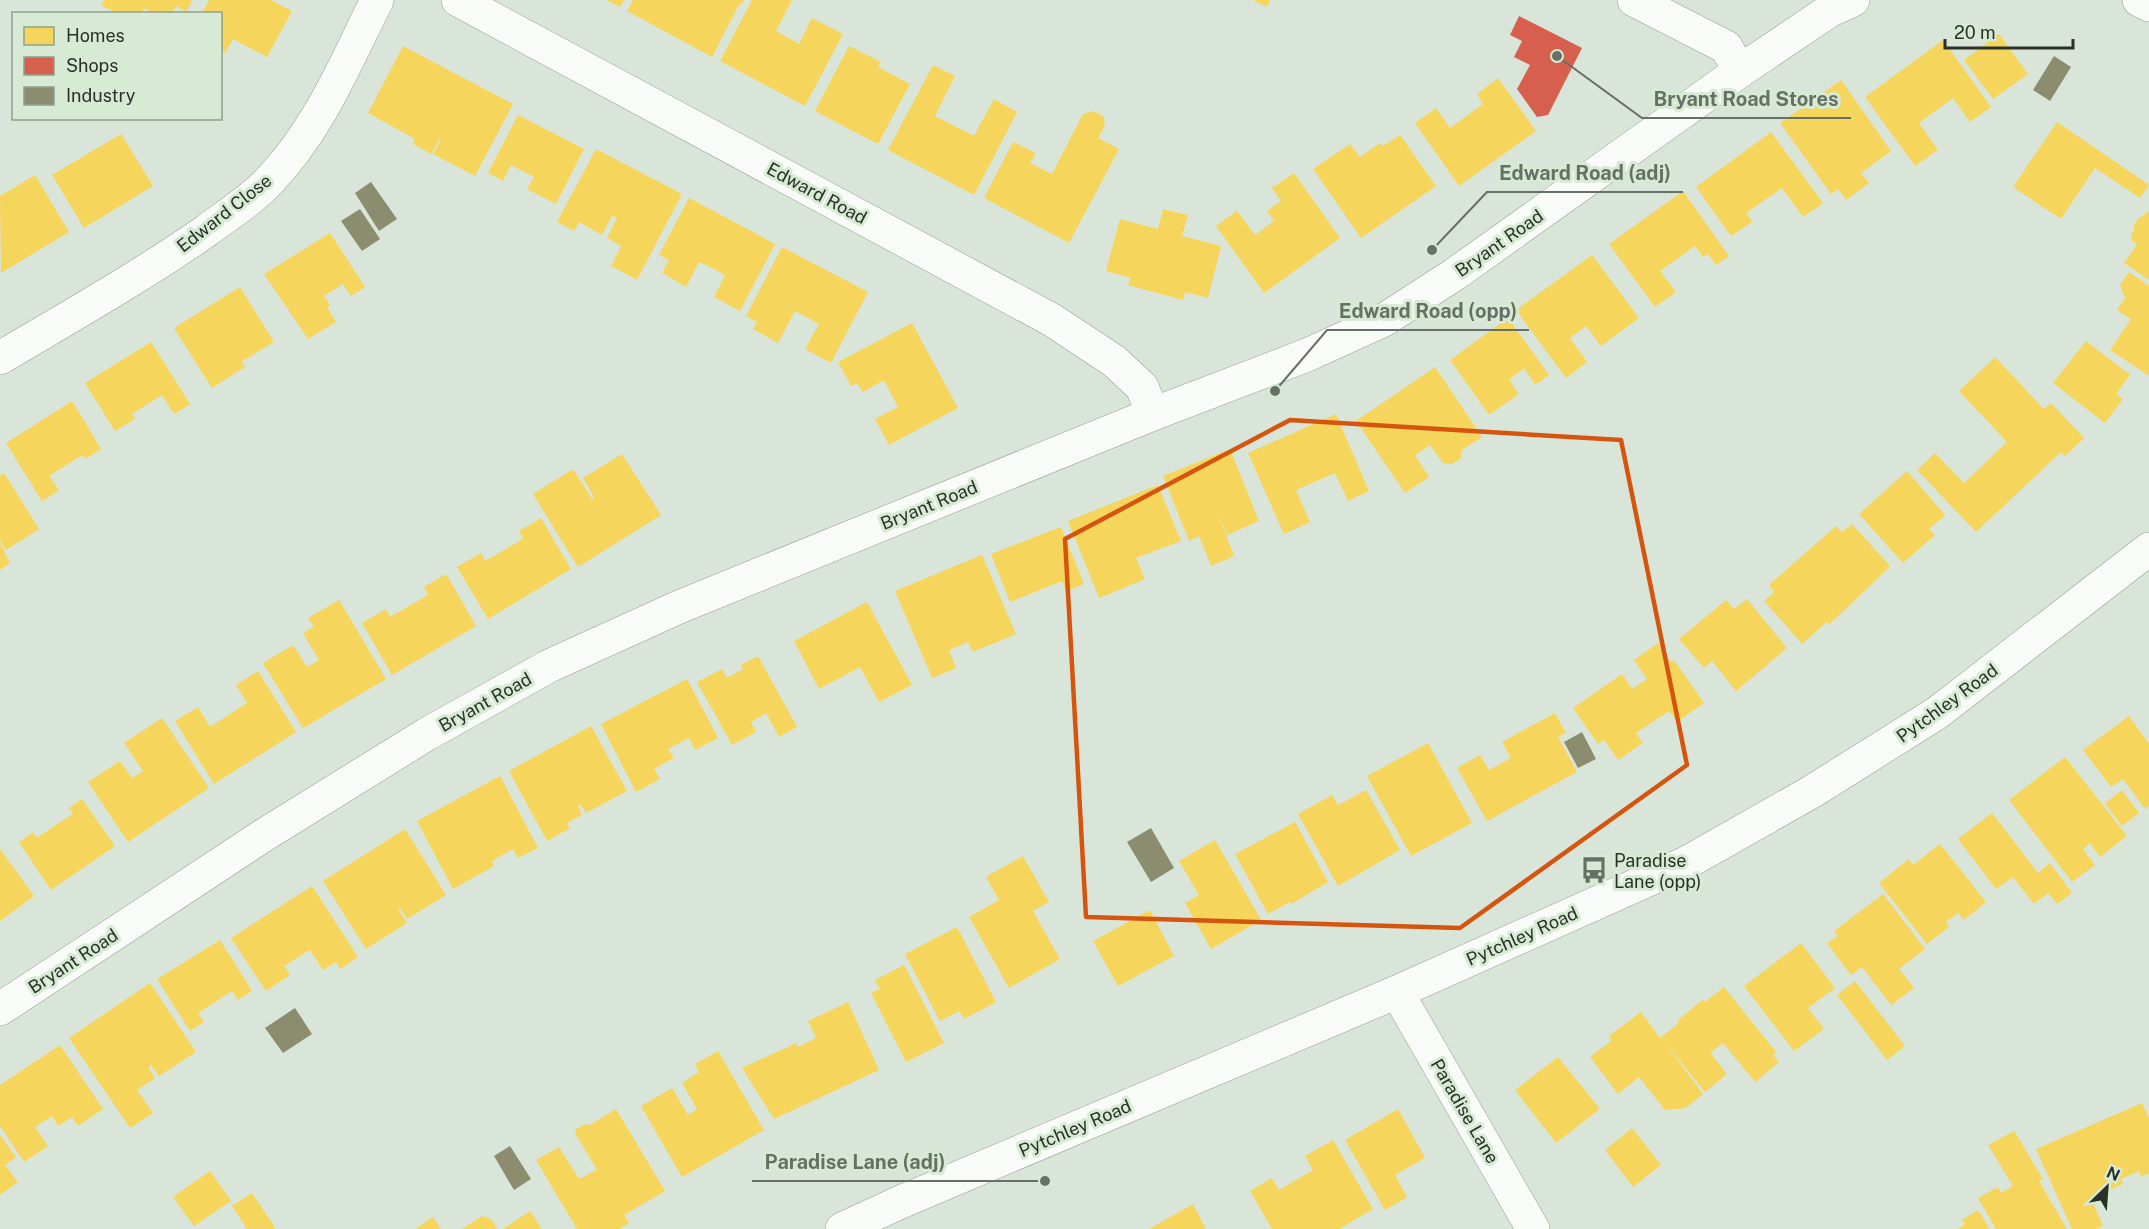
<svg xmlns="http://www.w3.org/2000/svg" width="2149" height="1229" font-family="'Public Sans',sans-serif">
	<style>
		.homes { fill: #f6d55c }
		.shops { fill: #d6604d }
		.industry { fill: #8c8c6e }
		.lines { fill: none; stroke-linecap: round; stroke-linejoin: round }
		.minor-casing { stroke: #969e95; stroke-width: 34 }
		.major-casing { stroke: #969e95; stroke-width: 34 }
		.minor { stroke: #f9fbf9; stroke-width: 33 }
		.major { stroke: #f9fbf9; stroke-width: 33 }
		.marked { fill: none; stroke: #d5550f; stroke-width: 4.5; stroke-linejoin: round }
		.labels { text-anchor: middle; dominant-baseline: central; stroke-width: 6; stroke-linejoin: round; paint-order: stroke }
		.street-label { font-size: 18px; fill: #293128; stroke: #d7ead4 }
		.poi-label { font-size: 18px; fill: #293128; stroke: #d7ead4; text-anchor: start }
		.leader { fill: none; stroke: #677066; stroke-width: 2 }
		.callout-dot { fill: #677066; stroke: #d7ead4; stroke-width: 2 }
		.callout-label { font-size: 20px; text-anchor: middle; font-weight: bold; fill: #677066; stroke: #d7ead4; stroke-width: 6; stroke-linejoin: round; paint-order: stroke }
	</style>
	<rect width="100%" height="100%" fill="#dae5d9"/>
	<g class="homes">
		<path d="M104 0H192L186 12 176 6 171 14H153L144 8 141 14H118L101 5Z"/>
		<path d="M209 0H271L292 11 267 57 233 39 225 53 220 50V14H201Z"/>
		<path d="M606 0H624L620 7Z"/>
		<path d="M633 0H744L742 4 740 3 712 57 627 11Z"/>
		<path d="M752 0H792L776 31 799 44 812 18 843 34 805 106 720 61Z"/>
		<path d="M1253 0H1270L1267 7Z"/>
		<path d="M1999 34 2028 74 1993 99 1964 60Z"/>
		<path d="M1943 40 1991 107 1970 122 1953 98 1919 123 1938 150 1915 166 1865 97Z"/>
		<path d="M403 46 513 104 475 176 433 154 441 140H439L431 154 413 144 415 139 368 113Z"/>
		<path d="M849 46 881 62 878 67 910 84 878 144 815 111Z"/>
		<path d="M933 65 955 76 935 116 974 136 994 99 1017 112 974 195 888 150Z"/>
		<path d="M1498 78 1536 131 1459 186 1415 123 1436 108 1450 128 1483 104 1477 94Z"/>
		<path d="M1841 80 1891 151 1861 173 1869 183 1846 200 1838 189 1831 194 1780 123Z"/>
		<path d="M1093 111 1103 116 1105 125 1098 138 1119 149 1069 243 984 198 1013 142 1036 153 1030 163 1052 174 1083 114Z"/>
		<path d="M518 115 584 149 556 204 527 189 534 177 511 165 503 181 488 173Z"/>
		<path d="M2057 122 2149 185 2140 198 2095 168 2061 219 2013 187Z"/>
		<path d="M1771 132 1823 203 1803 217 1782 188 1746 213 1752 222 1731 236 1696 187Z"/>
		<path d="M121 134 153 186 84 228 52 175Z"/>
		<path d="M1400 135 1436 186 1361 238 1313 169 1350 144 1360 157 1380 143 1383 146Z"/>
		<path d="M596 149 682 194 637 280 611 266 621 246 607 238 617 218 612 216 602 235 579 222 574 231 557 222Z"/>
		<path d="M1294 173 1340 238 1264 293 1216 226 1237 211 1255 235 1274 221 1267 211 1281 201 1272 188Z"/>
		<path d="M35 175 69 232 1 273 0 196Z"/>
		<path d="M1683 191 1729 256 1716 265 1708 254 1703 257 1695 246 1660 271 1676 292 1655 307 1609 244Z"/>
		<path d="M689 198 775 244 740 311 714 297 725 275 708 266 699 262 686 287 662 273 669 260 659 255Z"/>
		<path d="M1163 209 1188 215 1182 236 1221 246 1208 298 1185 292 1183 300 1128 285 1131 278 1106 271 1120 219 1158 229Z"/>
		<path d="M2149 211V280L2124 263 2137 244 2132 241 2131 235 2134 230V225L2138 219Z"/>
		<path d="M330 233 365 287 351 296 343 284 324 296 330 305 327 307 336 322 308 339 264 274Z"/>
		<path d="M782 247 868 292 831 363 805 349 819 324 795 311 778 343 753 329 757 322 746 316Z"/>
		<path d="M1592 255 1639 318 1601 346 1586 326 1570 338 1587 362 1566 378 1516 310Z"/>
		<path d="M2129 272 2149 286V376L2110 350 2131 319 2117 310 2125 298 2120 285Z"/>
		<path d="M240 287 274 342 241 362 245 367 212 388 174 328Z"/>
		<path d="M1508 318 1549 375 1535 385 1524 368 1509 380 1519 394 1489 415 1450 360Z"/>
		<path d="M912 323 958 408 889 445 875 419 898 407 884 380 863 392 857 383 851 386 838 362Z"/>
		<path d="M2086 341 2130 375 2116 394 2123 399 2105 423 2053 383Z"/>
		<path d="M151 342 190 404 174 414 162 395 132 414 135 419 115 431 85 383Z"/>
		<path d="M1995 357 2044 409 2051 403 2084 438 2065 456 2061 452 1976 532 1917 470 1935 453 1964 483 2007 442 1959 391Z"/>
		<path d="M1435 367 1482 437 1462 450 1461 458 1452 464 1443 463 1430 445 1415 455 1429 477 1405 493 1356 421Z"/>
		<path d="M72 401 101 449 85 459 82 455 49 476 59 490 42 501 6 443Z"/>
		<path d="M1336 414 1369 491 1348 501 1335 473 1296 490 1310 522 1284 534 1248 453Z"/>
		<path d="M1230 449 1259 521 1227 535 1216 509 1234 556 1211 566 1199 536 1189 541 1163 476Z"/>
		<path d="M622 454 661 515 578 567 533 494 573 469 592 499 594 497 583 478Z"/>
		<path d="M1907 471 1945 515 1929 529 1935 535 1903 563 1859 514Z"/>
		<path d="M4 473 39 529 6 550 0 541V475Z"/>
		<path d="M1158 485 1181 541 1136 558 1145 579 1099 598 1068 521Z"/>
		<path d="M541 518 571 569 488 619 457 567 481 553 485 561 523 539 519 531Z"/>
		<path d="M1852 524 1890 566 1848 607 1829 624 1827 622 1802 644 1764 601 1774 592 1769 585 1836 526 1842 532Z"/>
		<path d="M1061 527 1084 584 1066 591 1062 581 1010 602 991 554Z"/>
		<path d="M0 543 10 563 0 570Z"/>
		<path d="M982 555 1016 634 973 652 968 642 949 650 956 668 932 678 895 591Z"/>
		<path d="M446 574 476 626 392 675 362 623 386 609 390 617 428 595 424 587Z"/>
		<path d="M1747 599 1787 648 1736 691 1712 661 1704 668 1679 639 1726 600 1734 609Z"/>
		<path d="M339 600 386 679 303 728 263 663 293 645 307 667 319 660 303 633 314 627 308 618Z"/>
		<path d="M867 602 912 685 879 702 860 667 819 689 794 641Z"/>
		<path d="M1658 643 1671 662 1674 660 1704 703 1677 722 1669 711 1636 733 1643 743 1618 760 1604 740 1598 744 1573 708 1622 674 1632 689 1647 679 1634 660Z"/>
		<path d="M758 656 797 727 779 737 766 713 751 722 756 732 732 745 697 682 722 669 727 678 743 669 741 665Z"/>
		<path d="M258 671 296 732 214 784 175 721 198 707 210 727 247 703 236 685Z"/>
		<path d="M687 679 718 738 695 750 689 738 668 749 674 758 654 769 660 779 636 792 601 724Z"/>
		<path d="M1555 713 1566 733 1558 737 1577 772 1487 821 1457 768 1480 755 1489 770 1511 758 1502 742Z"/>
		<path d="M2129 716 2149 744V806L2145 809 2123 779 2111 787 2083 750Z"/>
		<path d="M162 718 209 788 128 842 88 782 120 761 132 778 143 771 124 743Z"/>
		<path d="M591 726 627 791 586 813 581 805 578 806 582 815 567 823 570 828 547 841 509 771Z"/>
		<path d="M1428 743 1472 823 1411 856 1367 776Z"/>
		<path d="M2065 757 2127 836 2100 857 2090 843 2083 849 2095 865 2072 882 2009 800Z"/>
		<path d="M500 776 538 848 518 858 513 849 492 861 494 866 453 889 417 821Z"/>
		<path d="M1366 790 1400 850 1338 886 1298 814 1332 795 1338 805Z"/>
		<path d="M2122 790 2139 813 2122 826 2105 803Z"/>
		<path d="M82 799 115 846 51 890 19 842 33 832 37 838 54 826 73 814 69 808Z"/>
		<path d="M1992 813 2038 873 2050 863 2072 893 2057 904 2048 893 2034 904 2013 877 1996 889 1958 839Z"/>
		<path d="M1295 822 1328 882 1291 904 1290 902 1268 914 1235 854Z"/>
		<path d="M405 829 446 895 407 919 400 908 398 909 407 923 366 949 323 881Z"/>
		<path d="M1215 840 1261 920 1211 949 1185 903 1199 895 1179 861Z"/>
		<path d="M1940 844 1986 902 1964 920 1958 913 1946 922 1949 927 1927 944 1879 883 1909 859 1913 865Z"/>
		<path d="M0 849 34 896 0 921Z"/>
		<path d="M1023 856 1049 902 1033 911 1060 959 1009 988 969 917 999 900 986 877Z"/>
		<path d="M312 886 358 957 340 969 336 962 323 970 310 950 284 966 290 975 266 991 231 938Z"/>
		<path d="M1883 894 1925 949 1899 969 1914 988 1891 1005 1862 967 1851 975 1827 943 1838 936 1834 931Z"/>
		<path d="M1150 910 1174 956 1118 986 1093 941Z"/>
		<path d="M957 927 996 1002 964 1019 959 1011 940 1021 905 954Z"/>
		<path d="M220 940 252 991 238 1000 232 991 198 1013 204 1022 190 1031 157 979Z"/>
		<path d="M1801 943 1835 988 1808 1008 1824 1029 1794 1051 1744 986Z"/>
		<path d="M904 965 944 1043 906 1062 871 993 880 989 875 980Z"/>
		<path d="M1855 981 1905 1046 1887 1060 1837 995Z"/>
		<path d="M150 983 196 1052 159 1076 151 1065 148 1067 155 1078 137 1090 153 1113 130 1128 69 1038Z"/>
		<path d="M1724 987 1776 1052 1773 1055 1779 1062 1755 1082 1723 1043 1710 1053 1727 1074 1705 1092 1662 1039 1703 1094 1686 1108 1665 1110 1639 1077 1618 1094 1590 1057 1611 1041 1609 1036 1641 1012 1660 1038 1679 1023 1677 1021 1703 999 1705 1002Z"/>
		<path d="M848 1002 879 1070 774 1119 742 1068 796 1043 798 1047 816 1038 808 1021Z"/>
		<path d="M60 1045 103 1109 78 1126 72 1117 58 1126 52 1116 35 1127 48 1146 24 1162 0 1126V1085Z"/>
		<path d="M718 1051 764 1130 682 1177 641 1106 672 1088 688 1115 697 1109 682 1083 699 1072 695 1064Z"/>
		<path d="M1558 1057 1600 1109 1556 1143 1515 1090Z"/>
		<path d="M2142 1103 2149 1118V1173L2141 1177 2139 1171 2121 1179 2123 1184 2091 1198 2103 1226 2096 1229H2072L2036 1149Z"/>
		<path d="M616 1109 665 1191 624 1215 629 1223 619 1229H577L536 1160 559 1147 579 1179 597 1170 575 1133 576 1129 585 1124 590 1125Z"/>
		<path d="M1398 1109 1425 1158 1395 1175 1407 1197 1385 1210 1345 1140Z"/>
		<path d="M1632 1128 1661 1165 1633 1187 1605 1150Z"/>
		<path d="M2014 1131 2043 1179 2039 1181 2067 1229H1996L1978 1198 1998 1187 2001 1193 2013 1186 1988 1145Z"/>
		<path d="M0 1135 16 1157 5 1165 18 1182 0 1195Z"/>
		<path d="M1333 1140 1373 1209 1339 1229H1272L1250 1191 1272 1178 1279 1190 1313 1170 1305 1156Z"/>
		<path d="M210 1171 231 1201 194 1226 173 1197Z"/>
		<path d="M252 1193 276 1229H247L232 1206Z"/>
		<path d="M1193 1204 1206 1229H1149Z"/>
		<path d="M1978 1210 1990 1229H1957L1965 1224 1962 1220Z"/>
		<path d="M530 1211 542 1229H503Z"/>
		<path d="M482 1216 491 1219 498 1229H462Z"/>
		<path d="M433 1217 441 1229H415Z"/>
	</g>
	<path class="shops" d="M1519 16 1582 48 1548 115 1537 117 1517 89 1530 65 1514 57 1522 41 1510 35Z"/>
	<g class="industry">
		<path d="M2054 56 2071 67 2050 101 2033 90Z"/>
		<path d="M371 182 397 219 379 231 355 193Z"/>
		<path d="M360 209 380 239 362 251 341 221Z"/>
		<path d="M1582 732 1596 759 1578 768 1564 742Z"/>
		<path d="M1151 828 1174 868 1151 882 1127 842Z"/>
		<path d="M295 1008 312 1034 283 1053 265 1028Z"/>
		<path d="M510 1146 531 1179 514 1190 494 1156Z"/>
	</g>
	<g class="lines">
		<defs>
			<g id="minor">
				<path d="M458 0 1052 320 1114 361 1142 387 1153 414"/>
				<path d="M1634 0 1726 47 1740 71"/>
				<path d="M2139 0 2149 5"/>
				<path d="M0 358C69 317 140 277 206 231 227 215 252 200 270 180 319 129 346 62 377 0"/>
				<path d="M1397 992 1533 1229"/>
				<path d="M0 1009 264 835 427 734 549 666 679 607 1153 414 1307 355 1384 320 1455 274 1740 71 1829 11 1853 0"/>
			</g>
			<path id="major" d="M842 1229 903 1201 1397 992 1686 863 1813 791 1937 713 2149 549"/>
		</defs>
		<use href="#minor" class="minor-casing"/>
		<use href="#major" class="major-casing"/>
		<use href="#minor" class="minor"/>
		<use href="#major" class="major"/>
	</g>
	<path class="marked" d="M1290 420 1621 440 1687 765 1460 928 1086 917 1065 539Z"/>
	<defs>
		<symbol id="bus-bare" viewBox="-9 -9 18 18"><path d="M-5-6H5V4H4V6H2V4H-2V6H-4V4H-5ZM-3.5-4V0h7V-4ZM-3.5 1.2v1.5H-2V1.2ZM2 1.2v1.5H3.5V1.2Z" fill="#677066" stroke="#d7ead4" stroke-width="2.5" paint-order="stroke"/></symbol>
	</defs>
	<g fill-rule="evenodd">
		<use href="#bus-bare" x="1575" y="851" width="38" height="38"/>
	</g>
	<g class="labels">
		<g class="street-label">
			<text transform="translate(817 193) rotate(28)">Edward Road</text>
			<text transform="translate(224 213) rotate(-38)">Edward Close</text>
			<text transform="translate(1499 243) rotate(-35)">Bryant Road</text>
			<text transform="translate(929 505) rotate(-22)">Bryant Road</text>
			<text transform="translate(485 702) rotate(-29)">Bryant Road</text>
			<text transform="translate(1947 703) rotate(-36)">Pytchley Road</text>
			<text transform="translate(1522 936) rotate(-24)">Pytchley Road</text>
			<text transform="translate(73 961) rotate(-33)">Bryant Road</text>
			<text transform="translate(1465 1111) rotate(60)">Paradise Lane</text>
			<text transform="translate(1075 1128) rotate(-23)">Pytchley Road</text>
		</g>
		<g class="poi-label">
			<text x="1614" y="860">Paradise<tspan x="1614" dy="21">Lane (opp)</tspan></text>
		</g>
	</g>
	<path class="leader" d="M1557 56L1642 118H1851M1432 250L1487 192H1683M1275 391L1327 330H1529M1045 1181L957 1181H752"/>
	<g class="callout-dot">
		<circle cx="1557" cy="56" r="6"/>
		<circle cx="1432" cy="250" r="6"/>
		<circle cx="1275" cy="391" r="6"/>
		<circle cx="1045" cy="1181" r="6"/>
	</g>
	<g class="callout-label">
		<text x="1746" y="106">Bryant Road Stores</text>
		<text x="1585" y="180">Edward Road (adj)</text>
		<text x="1428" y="318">Edward Road (opp)</text>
		<text x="855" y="1169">Paradise Lane (adj)</text>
	</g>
	<rect x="12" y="12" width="210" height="108" fill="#d7ead4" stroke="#91a08f" stroke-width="1.5"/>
	<rect x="24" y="27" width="30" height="18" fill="#f6d55c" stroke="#91a08f" stroke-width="1.5"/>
	<text x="66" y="42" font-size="18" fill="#293128">Homes</text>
	<rect x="24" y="57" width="30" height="18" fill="#d6604d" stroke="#91a08f" stroke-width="1.5"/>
	<text x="66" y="72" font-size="18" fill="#293128">Shops</text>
	<rect x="24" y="87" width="30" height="18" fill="#8c8c6e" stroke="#91a08f" stroke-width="1.5"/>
	<text x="66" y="102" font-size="18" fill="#293128">Industry</text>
	<g transform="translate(2107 1187) rotate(25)" stroke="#d7ead4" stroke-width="4.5" paint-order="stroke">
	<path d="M0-4.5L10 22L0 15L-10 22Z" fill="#293128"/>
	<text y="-9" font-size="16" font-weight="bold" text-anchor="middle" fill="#293128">N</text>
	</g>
	<path d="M1945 39v9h128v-9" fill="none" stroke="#293128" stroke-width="3"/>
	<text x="1954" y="39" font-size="18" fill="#293128" stroke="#d7ead4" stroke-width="4.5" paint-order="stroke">20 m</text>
</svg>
